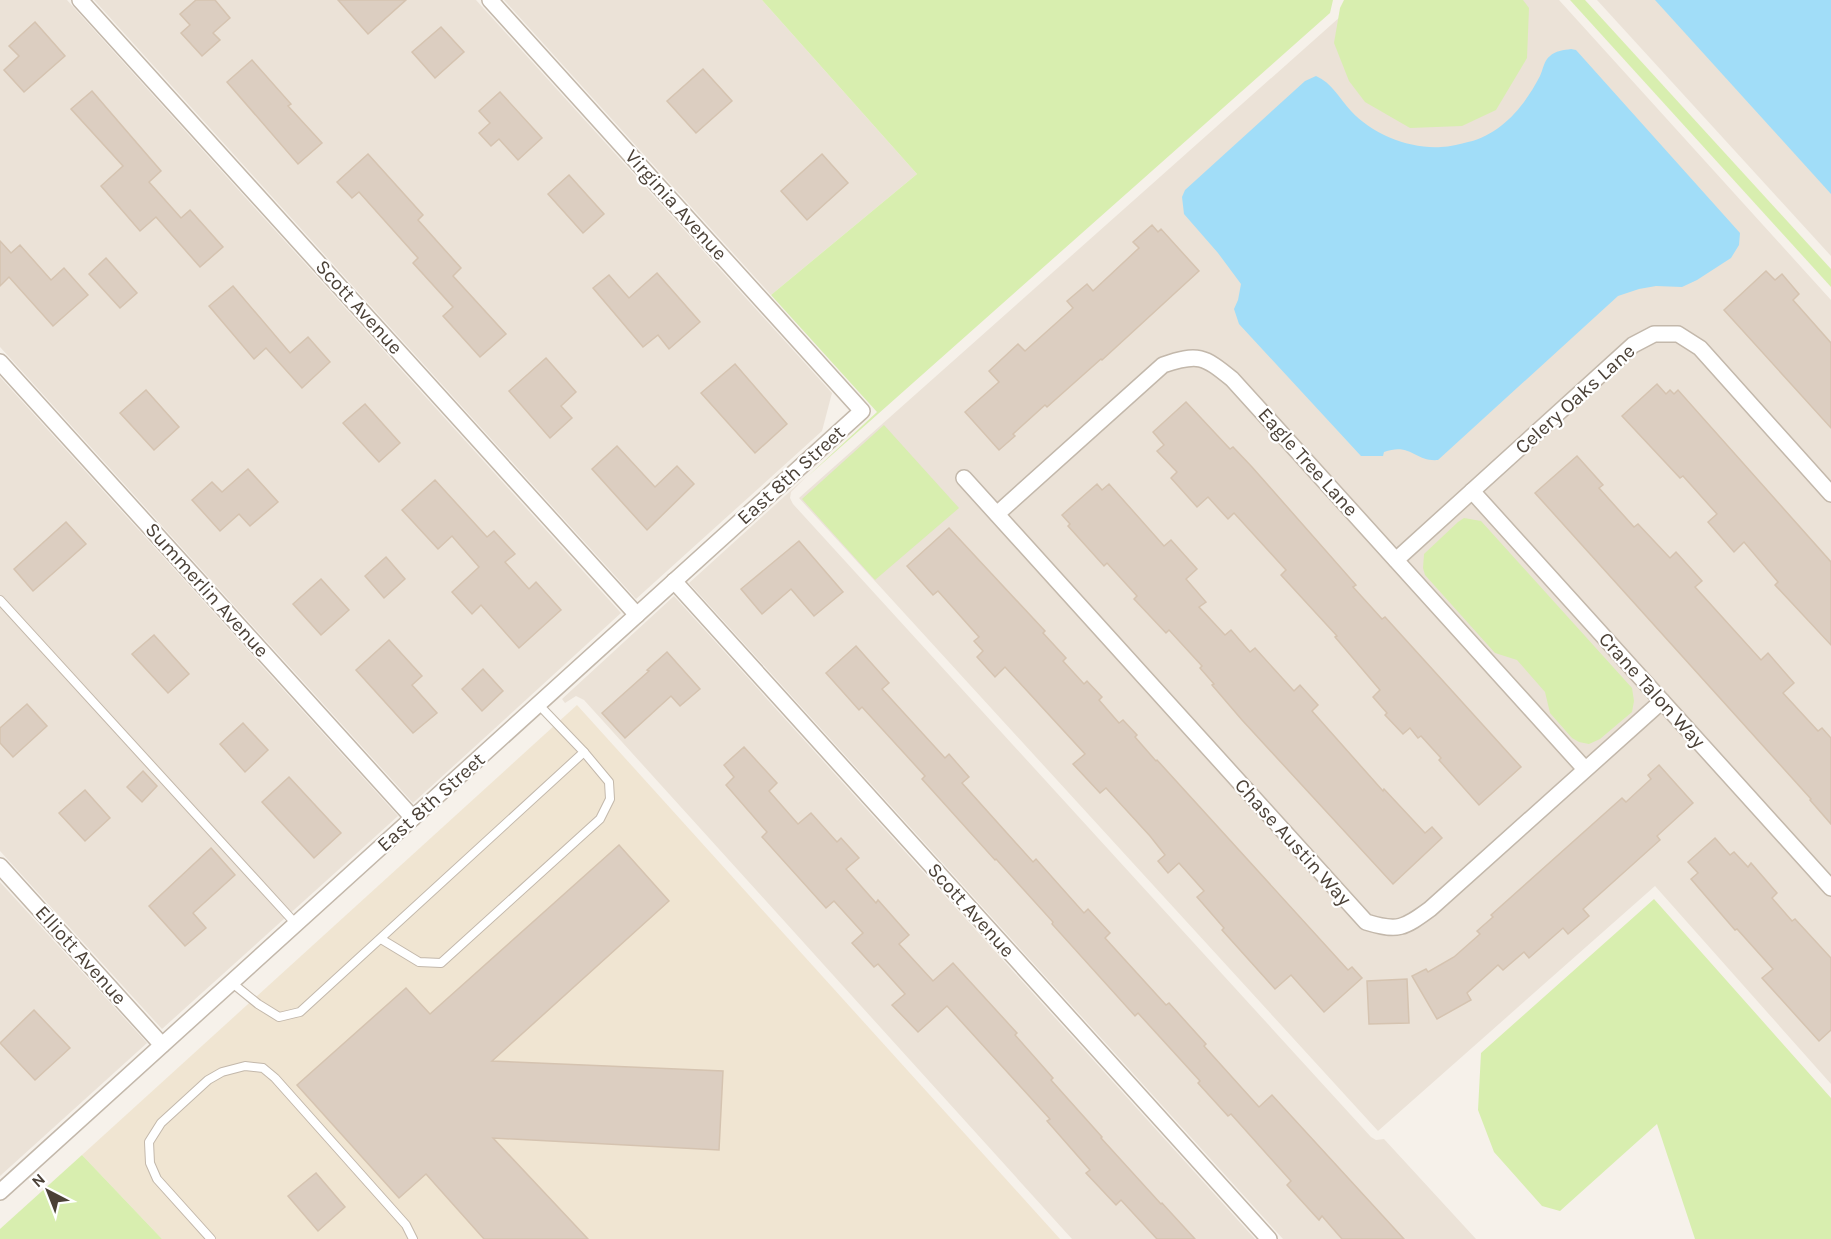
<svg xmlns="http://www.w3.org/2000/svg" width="1831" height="1239" font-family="Karla,sans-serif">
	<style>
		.residential { fill: #ebe2d7 }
		.education { fill: #f0e5d2 }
		.green { fill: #d8eeaf }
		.water { fill: #a1ddf8 }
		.building { fill: #dccec1; stroke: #d5c3b0; stroke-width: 1.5 }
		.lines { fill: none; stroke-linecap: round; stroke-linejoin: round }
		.service-casing { stroke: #c3b8ab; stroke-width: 10 }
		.minor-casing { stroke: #c3b8ab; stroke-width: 18 }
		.service { stroke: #fff; stroke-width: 8 }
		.minor { stroke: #fff; stroke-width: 15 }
		.labels { text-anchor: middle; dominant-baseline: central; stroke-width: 4.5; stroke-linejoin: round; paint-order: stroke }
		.street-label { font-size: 20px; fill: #4b4137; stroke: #fff }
	</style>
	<rect width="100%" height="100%" fill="#f6f1ea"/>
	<g class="residential">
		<path d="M0 0H67L621 613 413 803 0 347Z"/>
		<path d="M94 0H476L832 393 822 431 636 599Z"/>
		<path d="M504 0H762L917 174 771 295Z"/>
		<path d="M1359 0H1559L1831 300V1084L1655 886 1378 1131 799 498Z"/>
		<path d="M1597 0H1831V256Z"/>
		<path d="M0 377 398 816 162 1029 0 851Z"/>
		<path d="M808 475 791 492 790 498 793 504 1371 1137 1376 1140 1384 1139 1476 1239H1283L689 583Z"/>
		<path d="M674 596 1255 1239H1072L584 700 576 696 565 703 562 699Z"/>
		<path d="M0 882 147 1043 0 1176Z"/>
	</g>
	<path class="education" d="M577 705 1060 1239H162L82 1155Z"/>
	<g class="green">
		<path d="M762 0H1333L1330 13 807 477 877 412 771 295 917 174Z"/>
		<path d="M1344 0H1523L1529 8 1527 58 1496 110 1462 126 1410 128 1365 102 1349 81 1334 43 1340 8Z"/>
		<path d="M1570 0H1585L1831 269V287Z"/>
		<path d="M884 425 959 508 875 580 802 499Z"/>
		<path d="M1464 518 1481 521 1632 688 1634 701 1632 712 1600 739 1589 744 1579 742 1572 738 1550 713 1545 692 1517 660 1495 653 1425 575 1423 568 1424 554 1458 522Z"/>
		<path d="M1654 899 1831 1098V1239H1695L1657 1124 1560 1211 1542 1206 1494 1152 1478 1110 1481 1053Z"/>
		<path d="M82 1155 162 1239H0V1229Z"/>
	</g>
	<g class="water">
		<path d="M1655 0H1831V194Z"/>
		<path d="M1571 49 1576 50 1740 233 1739 245 1731 258 1697 280 1682 287 1656 286 1639 289 1618 296 1438 460C1415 462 1411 442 1384 452L1383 456H1361L1239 324 1234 309 1238 300 1241 284 1218 253 1184 214 1182 197 1185 190 1305 81 1316 76C1332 83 1339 98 1351 111 1372 134 1409 149 1441 147 1450 147 1459 144 1468 142 1502 134 1525 105 1540 76 1543 70 1544 60 1550 56 1555 51 1564 50 1571 49Z"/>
	</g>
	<g class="building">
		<path d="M196 0H215L230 18 213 33 220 40 202 56 181 33 190 25 180 14Z"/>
		<path d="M338 0H406L368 34Z"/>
		<path d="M35 22 65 56 24 92 4 70 19 56 9 46Z"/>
		<path d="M441 27 464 52 435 78 412 52Z"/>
		<path d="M252 60 291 104 288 106 322 143 298 164 227 82Z"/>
		<path d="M703 69 732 101 696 133 667 101Z"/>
		<path d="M92 91 161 171 149 182 181 218 190 210 223 247 200 267 156 217 140 231 101 186 123 166 71 109Z"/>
		<path d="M500 92 542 138 518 160 499 139 491 146 479 133 490 123 479 111Z"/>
		<path d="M368 154 423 215 418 220 461 268 453 276 506 334 480 357 443 316 453 307 413 263 418 258 359 192 352 198 337 182Z"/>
		<path d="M822 154 848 183 807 220 781 191Z"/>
		<path d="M569 175 604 214 583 233 548 194Z"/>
		<path d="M1152 225 1158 232 1161 229 1199 271 1102 360 1101 359 1047 407 1045 405 1013 434 1015 436 999 450 965 412 999 382 989 371 1018 344 1025 351 1073 308 1067 301 1087 284 1093 291 1139 248 1133 242Z"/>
		<path d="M0 241 11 253 20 245 51 280 64 268 88 295 53 326 9 277 0 286Z"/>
		<path d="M106 258 137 293 120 308 89 274Z"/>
		<path d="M1766 271 1775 280 1782 274 1799 294 1793 300 1831 343V428L1724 310Z"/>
		<path d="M657 273 700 322 669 349 658 335 643 347 593 288 609 275 629 298Z"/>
		<path d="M233 286 290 353 308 337 330 362 302 388 266 348 254 359 209 306Z"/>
		<path d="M546 358 576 392 561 406 572 418 550 438 509 391Z"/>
		<path d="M735 364 787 424 755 453 701 393Z"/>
		<path d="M1657 384 1666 394 1670 390 1674 394 1678 390 1831 562V645L1775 585 1778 582 1744 542 1734 552 1708 522 1717 514 1683 476 1680 478 1622 416Z"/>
		<path d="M146 390 179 427 154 450 120 413Z"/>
		<path d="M1186 402 1230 449 1233 447 1252 467 1356 585 1353 587 1382 619 1385 617 1521 767 1479 805 1439 760 1441 758 1421 736 1418 738 1410 728 1403 734 1385 715 1387 713 1373 697 1380 690 1335 637 1337 636 1281 575 1286 570 1234 513 1228 519 1208 497 1197 507 1171 478 1177 472 1157 451 1164 445 1153 432Z"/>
		<path d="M365 404 400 443 379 462 343 423Z"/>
		<path d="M617 446 655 487 677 466 694 484 647 530 592 469Z"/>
		<path d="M1577 456 1603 485 1599 488 1634 527 1638 524 1670 558 1676 552 1702 581 1695 587 1761 660 1768 653 1794 683 1783 693 1818 731 1822 728 1831 738V824L1810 800 1811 799 1535 493Z"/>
		<path d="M248 469 278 502 250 526 239 514 220 531 192 500 212 482 222 492Z"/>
		<path d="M435 480 487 537 494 531 515 554 505 562 529 589 536 582 561 610 519 648 481 605 472 614 452 592 479 567 452 536 438 549 402 510Z"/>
		<path d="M1097 484 1102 490 1109 484 1164 546 1171 540 1197 569 1186 579 1206 602 1199 607 1225 635 1231 630 1250 652 1255 648 1294 691 1300 685 1318 705 1312 711 1383 791 1384 789 1425 833 1432 827 1442 838 1393 884 1242 720 1212 685 1214 684 1200 668 1202 666 1169 630 1166 633 1134 599 1137 596 1107 563 1104 566 1068 526 1070 524 1062 515Z"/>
		<path d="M66 522 86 544 33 591 14 569Z"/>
		<path d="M949 528 1045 631 1043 633 1066 658 1063 661 1084 684 1087 681 1102 697 1099 700 1119 723 1123 720 1137 735 1135 737 1156 761 1157 760 1348 970 1352 967 1362 978 1324 1012 1291 975 1275 989 1222 930 1224 928 1197 897 1204 891 1179 863 1168 873 1158 861 1165 855 1150 836 1106 788 1100 793 1073 764 1085 754 1005 667 995 677 977 657 983 651 974 641 979 637 938 591 933 595 907 566Z"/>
		<path d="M799 541 843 592 814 616 791 589 762 614 741 589Z"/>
		<path d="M386 557 405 579 384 598 365 576Z"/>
		<path d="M321 579 349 610 321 635 293 604Z"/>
		<path d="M154 635 189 674 168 693 132 654Z"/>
		<path d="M389 640 422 676 412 685 437 713 413 733 356 670Z"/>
		<path d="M856 646 889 683 882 689 945 758 949 754 969 777 962 783 1033 862 1036 859 1084 913 1088 909 1110 933 1105 938 1166 1005 1169 1003 1206 1044 1204 1046 1259 1107 1272 1095 1404 1239H1342L1322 1216 1319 1220 1287 1185 1291 1181 1231 1114 1228 1116 1198 1083 1200 1081 1138 1013 1135 1016 1052 924 1053 922 996 859 995 860 922 779 925 776 862 707 859 710 826 673Z"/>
		<path d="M667 652 700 689 680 706 671 696 625 738 602 713 649 671 647 670Z"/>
		<path d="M483 669 503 691 482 711 462 689Z"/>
		<path d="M27 704 47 726 13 757 0 743V728Z"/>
		<path d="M243 723 268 750 245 772 220 744Z"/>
		<path d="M744 747 777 783 769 791 798 824 811 813 837 842 841 838 859 858 846 869 876 903 878 900 909 935 899 944 933 981 953 963 1017 1033 1015 1035 1053 1078 1051 1080 1102 1137 1101 1138 1161 1204 1162 1203 1195 1239H1157L1121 1200 1116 1205 1086 1173 1090 1170 1047 1121 1050 1119 947 1006 918 1032 892 1005 905 994 878 964 874 967 852 943 863 933 834 901 826 908 762 837 767 832 726 785 734 777 724 765Z"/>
		<path d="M1659 765 1693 803 1657 836 1660 840 1583 909 1589 916 1568 934 1563 928 1529 958 1524 952 1503 970 1498 965 1467 993 1471 1000 1437 1019 1412 976 1426 969 1428 972 1454 957 1480 934 1477 931 1493 917 1491 915 1622 798 1626 802 1651 779 1648 775Z"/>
		<path d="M143 771 157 786 142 802 127 787Z"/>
		<path d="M289 777 341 833 314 858 262 802Z"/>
		<path d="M85 790 110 818 85 841 59 813Z"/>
		<path d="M1715 838 1730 855 1734 852 1748 867 1751 863 1777 893 1772 898 1792 921 1795 919 1831 958V1030L1819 1041 1762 978 1773 969 1737 929 1735 930 1691 879 1698 873 1688 862Z"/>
		<path d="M619 845 669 901 492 1061 723 1071 719 1150 493 1138 588 1239H484L426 1174 399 1198 297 1085 406 988 430 1014Z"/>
		<path d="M211 848 235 875 193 913 206 928 185 946 149 906Z"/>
		<path d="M1407 979 1409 1023 1369 1024 1367 981Z"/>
		<path d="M34 1010 70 1048 35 1080 0 1043Z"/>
		<path d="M316 1173 345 1207 318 1231 288 1196Z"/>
	</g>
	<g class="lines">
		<defs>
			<g id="service">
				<path d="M0 600 296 924"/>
				<path d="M381 939 419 962 441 963 600 819 610 799 609 782 584 752"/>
				<path d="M231 982 258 1004 279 1017 300 1012 584 752 538 704"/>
				<path d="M211 1239 157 1179 150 1163 149 1142 161 1123 208 1080 222 1072 245 1066 263 1068 275 1078 406 1225 413 1239"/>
			</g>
			<g id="minor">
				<path d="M80 0 637 615"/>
				<path d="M0 362 413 818"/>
				<path d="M964 478 1366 922C1398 932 1404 928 1430 909L1662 701"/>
				<path d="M1472 491 1831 888"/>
				<path d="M997 514 1163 365C1198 353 1204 356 1232 379L1585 769"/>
				<path d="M1396 560 1633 345 1654 334H1678L1700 348 1831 494"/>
				<path d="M674 581 1269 1239"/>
				<path d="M0 866 162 1045"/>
				<path d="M0 1192 862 411 490 0"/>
			</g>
		</defs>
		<use href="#service" class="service-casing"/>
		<use href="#minor" class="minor-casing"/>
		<use href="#service" class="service"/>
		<use href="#minor" class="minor"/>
	</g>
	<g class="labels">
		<g class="street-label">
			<text transform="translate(676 205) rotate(48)">Virginia Avenue</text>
			<text transform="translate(359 307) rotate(48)">Scott Avenue</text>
			<text transform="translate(1575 399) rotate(-42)">Celery Oaks Lane</text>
			<text transform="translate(1308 462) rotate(48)">Eagle Tree Lane</text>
			<text transform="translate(791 475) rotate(-42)">East 8th Street</text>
			<text transform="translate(207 590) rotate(48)">Summerlin Avenue</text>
			<text transform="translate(1652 690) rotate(48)">Crane Talon Way</text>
			<text transform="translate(431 802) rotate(-42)">East 8th Street</text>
			<text transform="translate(1293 842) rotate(48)">Chase Austin Way</text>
			<text transform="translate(971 910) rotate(48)">Scott Avenue</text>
			<text transform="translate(81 955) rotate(48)">Elliott Avenue</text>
		</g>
	</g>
	<g transform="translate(48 1191) rotate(318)" stroke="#ffffff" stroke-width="4.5" paint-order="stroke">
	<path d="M0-4.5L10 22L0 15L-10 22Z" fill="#4b4137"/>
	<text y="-9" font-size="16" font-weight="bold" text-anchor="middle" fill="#4b4137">N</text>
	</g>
</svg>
